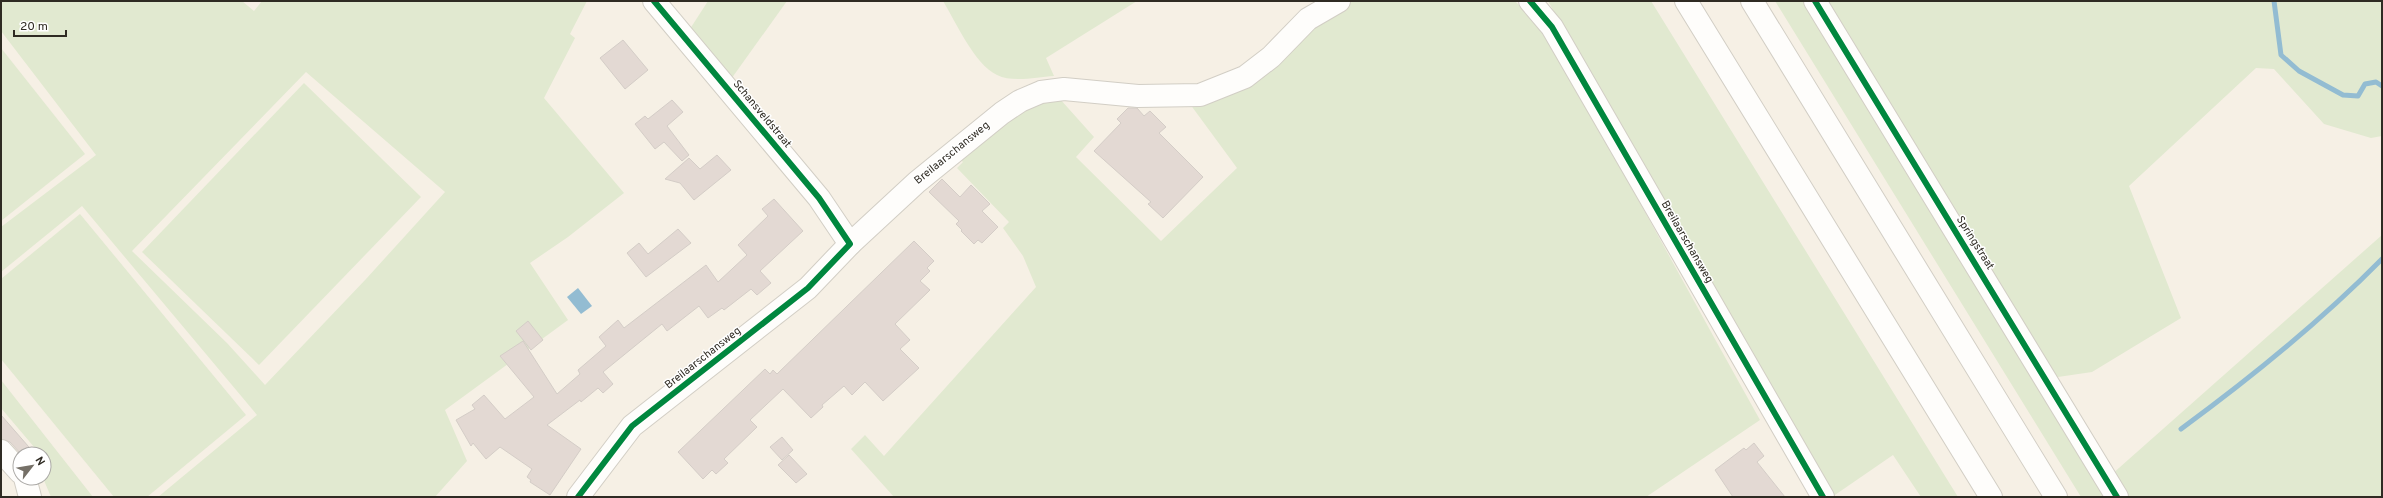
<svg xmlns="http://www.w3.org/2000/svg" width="2383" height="498" font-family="Overpass,sans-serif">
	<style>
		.green { fill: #e1e9d0; fill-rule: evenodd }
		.water { fill: #93bcd2 }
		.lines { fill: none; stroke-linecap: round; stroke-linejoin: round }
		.stream { stroke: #93bcd2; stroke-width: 5 }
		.building { fill: #e3d9d3; stroke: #d4cdc7 }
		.minor-casing { stroke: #d2cec5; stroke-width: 24 }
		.highway-casing { stroke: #d2cec5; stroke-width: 24 }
		.minor { stroke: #fefdfb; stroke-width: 22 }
		.highway { stroke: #fefdfb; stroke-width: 22 }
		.cycleway-casing { stroke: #fff; stroke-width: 8 }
		.cycleway { stroke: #00873e; stroke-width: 6 }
		.labels { text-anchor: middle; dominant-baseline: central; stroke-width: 3; stroke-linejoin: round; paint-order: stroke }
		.street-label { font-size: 11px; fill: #2f2b23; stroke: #fff }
	</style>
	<rect width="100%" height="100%" fill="#f6f0e5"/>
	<g class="green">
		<path d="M1 1H242L254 11 262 1H587L570 34 575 38 544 98 624 193 568 237 530 263 568 320 445 410 467 461 435 497H158L257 415 82 206 1 272V227L96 155 1 31ZM306 72 445 192 366 279 265 385 227 343 132 251Z"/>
		<path d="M708 1H787L729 82 688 32Z"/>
		<path d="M943 1H1137L1046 58 1054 76C1037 77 1013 83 997 75 974 64 956 22 943 1Z"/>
		<path d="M1354 1H1515C1555 41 1580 96 1608 145 1659 237 1709 329 1760 420L1646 497H894L851 449 865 435 884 456 1036 287 1023 256 1003 228 1009 222 957 168 963 162 958 157 975 143 1036 104 1060 99 1094 137 1076 157 1161 241 1237 168 1190 104 1290 44 1344 5Z"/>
		<path d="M1548 1H1651L1958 497H1921L1893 455 1832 497 1785 420Z"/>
		<path d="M1775 1H1804L1892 150 2105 497H2081Z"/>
		<path d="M1823 1H2382V136L2371 138 2324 124 2274 69 2256 68 2129 186 2181 318 2092 372 2051 378Z"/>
		<path d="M1 48 85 154 1 221Z"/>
		<path d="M304 83 421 197 259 365 142 252Z"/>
		<path d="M80 214 246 415 147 497H114L1 359V279Z"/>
		<path d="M2382 235V497H2125L2111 475Z"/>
		<path d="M1 380 93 497H51L43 478 44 454H40L1 408Z"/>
	</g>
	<path class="water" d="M578 288 592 306 581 314 567 297Z"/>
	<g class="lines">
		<g class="stream">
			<path d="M2274 1 2281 55 2299 71 2343 95 2358 96 2365 84 2376 82 2382 86"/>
			<path d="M2181 429C2252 377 2320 322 2382 259"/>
		</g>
	</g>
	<g class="building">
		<path d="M623 40 648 70 625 89 600 58Z"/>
		<path d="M672 100 683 112 667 126 689 155 682 161 664 142 655 149 635 124 645 116 648 119Z"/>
		<path d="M1128 108H1137L1144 116 1150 111 1166 127 1159 133 1203 177 1163 218 1148 204 1151 202 1094 151 1121 123 1117 119Z"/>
		<path d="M717 155 731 170 694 200 680 183 665 179 689 158 700 169Z"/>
		<path d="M942 179 960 197 971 185 990 204 982 211 998 227 982 243 978 240 974 244 961 231 962 230 956 224 959 221 929 192Z"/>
		<path d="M774 199 803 231 760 271 771 283 757 295 751 289 724 310 722 308 708 318 699 306 667 331 662 324 603 372 613 384 603 393 598 388 581 402 580 400 547 425 581 449 550 495 530 482 531 480 527 477 532 469 500 447 486 459 473 443 471 446 456 420 475 409 472 405 484 395 505 419 534 397 500 356 523 341 557 394 580 374 578 370 606 346 599 337 618 320 624 328 706 265 718 282 747 255 738 245 768 216 762 209Z"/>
		<path d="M678 229 691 243 646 277 627 253 639 243 648 254Z"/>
		<path d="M914 241 934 261 927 268 930 271 920 281 930 290 895 324 910 340 900 349 919 368 883 401 865 382 852 395 844 386 822 405 823 407 811 418 783 389 750 420 757 427 724 459 728 463 716 474 712 470 703 479 678 452 765 369 770 374 773 370 777 374Z"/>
		<path d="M528 321 543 340 531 350 516 331Z"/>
		<path d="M1 415 35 454H21L10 442 1 439Z"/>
		<path d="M782 437 793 450 782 460 770 447Z"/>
		<path d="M1754 443 1764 456 1757 462 1785 497H1733L1715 470 1744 448 1746 450Z"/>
		<path d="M789 455 807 474 796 483 778 465Z"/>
	</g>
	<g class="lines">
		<defs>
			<g id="minor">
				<path d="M654 1 819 198 850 244"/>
				<path d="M1530 1 1552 27 1823 497"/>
				<path d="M1815 1 2117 497"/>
				<path d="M1 451 20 472"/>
				<path d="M25 478 30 497"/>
				<path d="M578 497 632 426 808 288 850 244 917 182 1002 113 1020 101 1041 92 1064 89 1138 96 1200 95 1245 77 1271 57 1308 19 1339 1"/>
			</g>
			<g id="highway">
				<path d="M1686 1 1991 497"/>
				<path d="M1752 1 2056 497"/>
			</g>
		</defs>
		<use href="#minor" class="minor-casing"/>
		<use href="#highway" class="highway-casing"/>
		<use href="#minor" class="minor"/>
		<use href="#highway" class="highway"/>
		<defs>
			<g id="cycleway">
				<path d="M1530 1 1552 27 1823 497"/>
				<path d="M1815 1 2117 497"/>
				<path d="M578 497 632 426 808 288 850 244 819 198 654 1"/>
			</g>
		</defs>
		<use href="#cycleway" class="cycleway-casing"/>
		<use href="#cycleway" class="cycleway"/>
	</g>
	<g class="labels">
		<g class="street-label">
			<text transform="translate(762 114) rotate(50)">Schansveldstraat</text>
			<text transform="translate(952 153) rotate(-39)">Breilaarschansweg</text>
			<text transform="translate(1687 242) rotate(60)">Breilaarschansweg</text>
			<text transform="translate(1975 243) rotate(58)">Springstraat</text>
			<text transform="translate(703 358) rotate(-38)">Breilaarschansweg</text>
		</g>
	</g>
	<rect width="2383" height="498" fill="none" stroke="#2f2b23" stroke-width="4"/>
	<g transform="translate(32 466) rotate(59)"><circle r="19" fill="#ffffff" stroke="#acaaa7"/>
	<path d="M0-3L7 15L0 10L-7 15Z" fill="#757067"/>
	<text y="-6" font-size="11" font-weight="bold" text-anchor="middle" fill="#2f2b23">N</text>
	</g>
	<path d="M14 30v6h52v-6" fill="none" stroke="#2f2b23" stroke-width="2"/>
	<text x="20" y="30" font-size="12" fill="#2f2b23" stroke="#ffffff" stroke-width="3" paint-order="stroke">20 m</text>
</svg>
